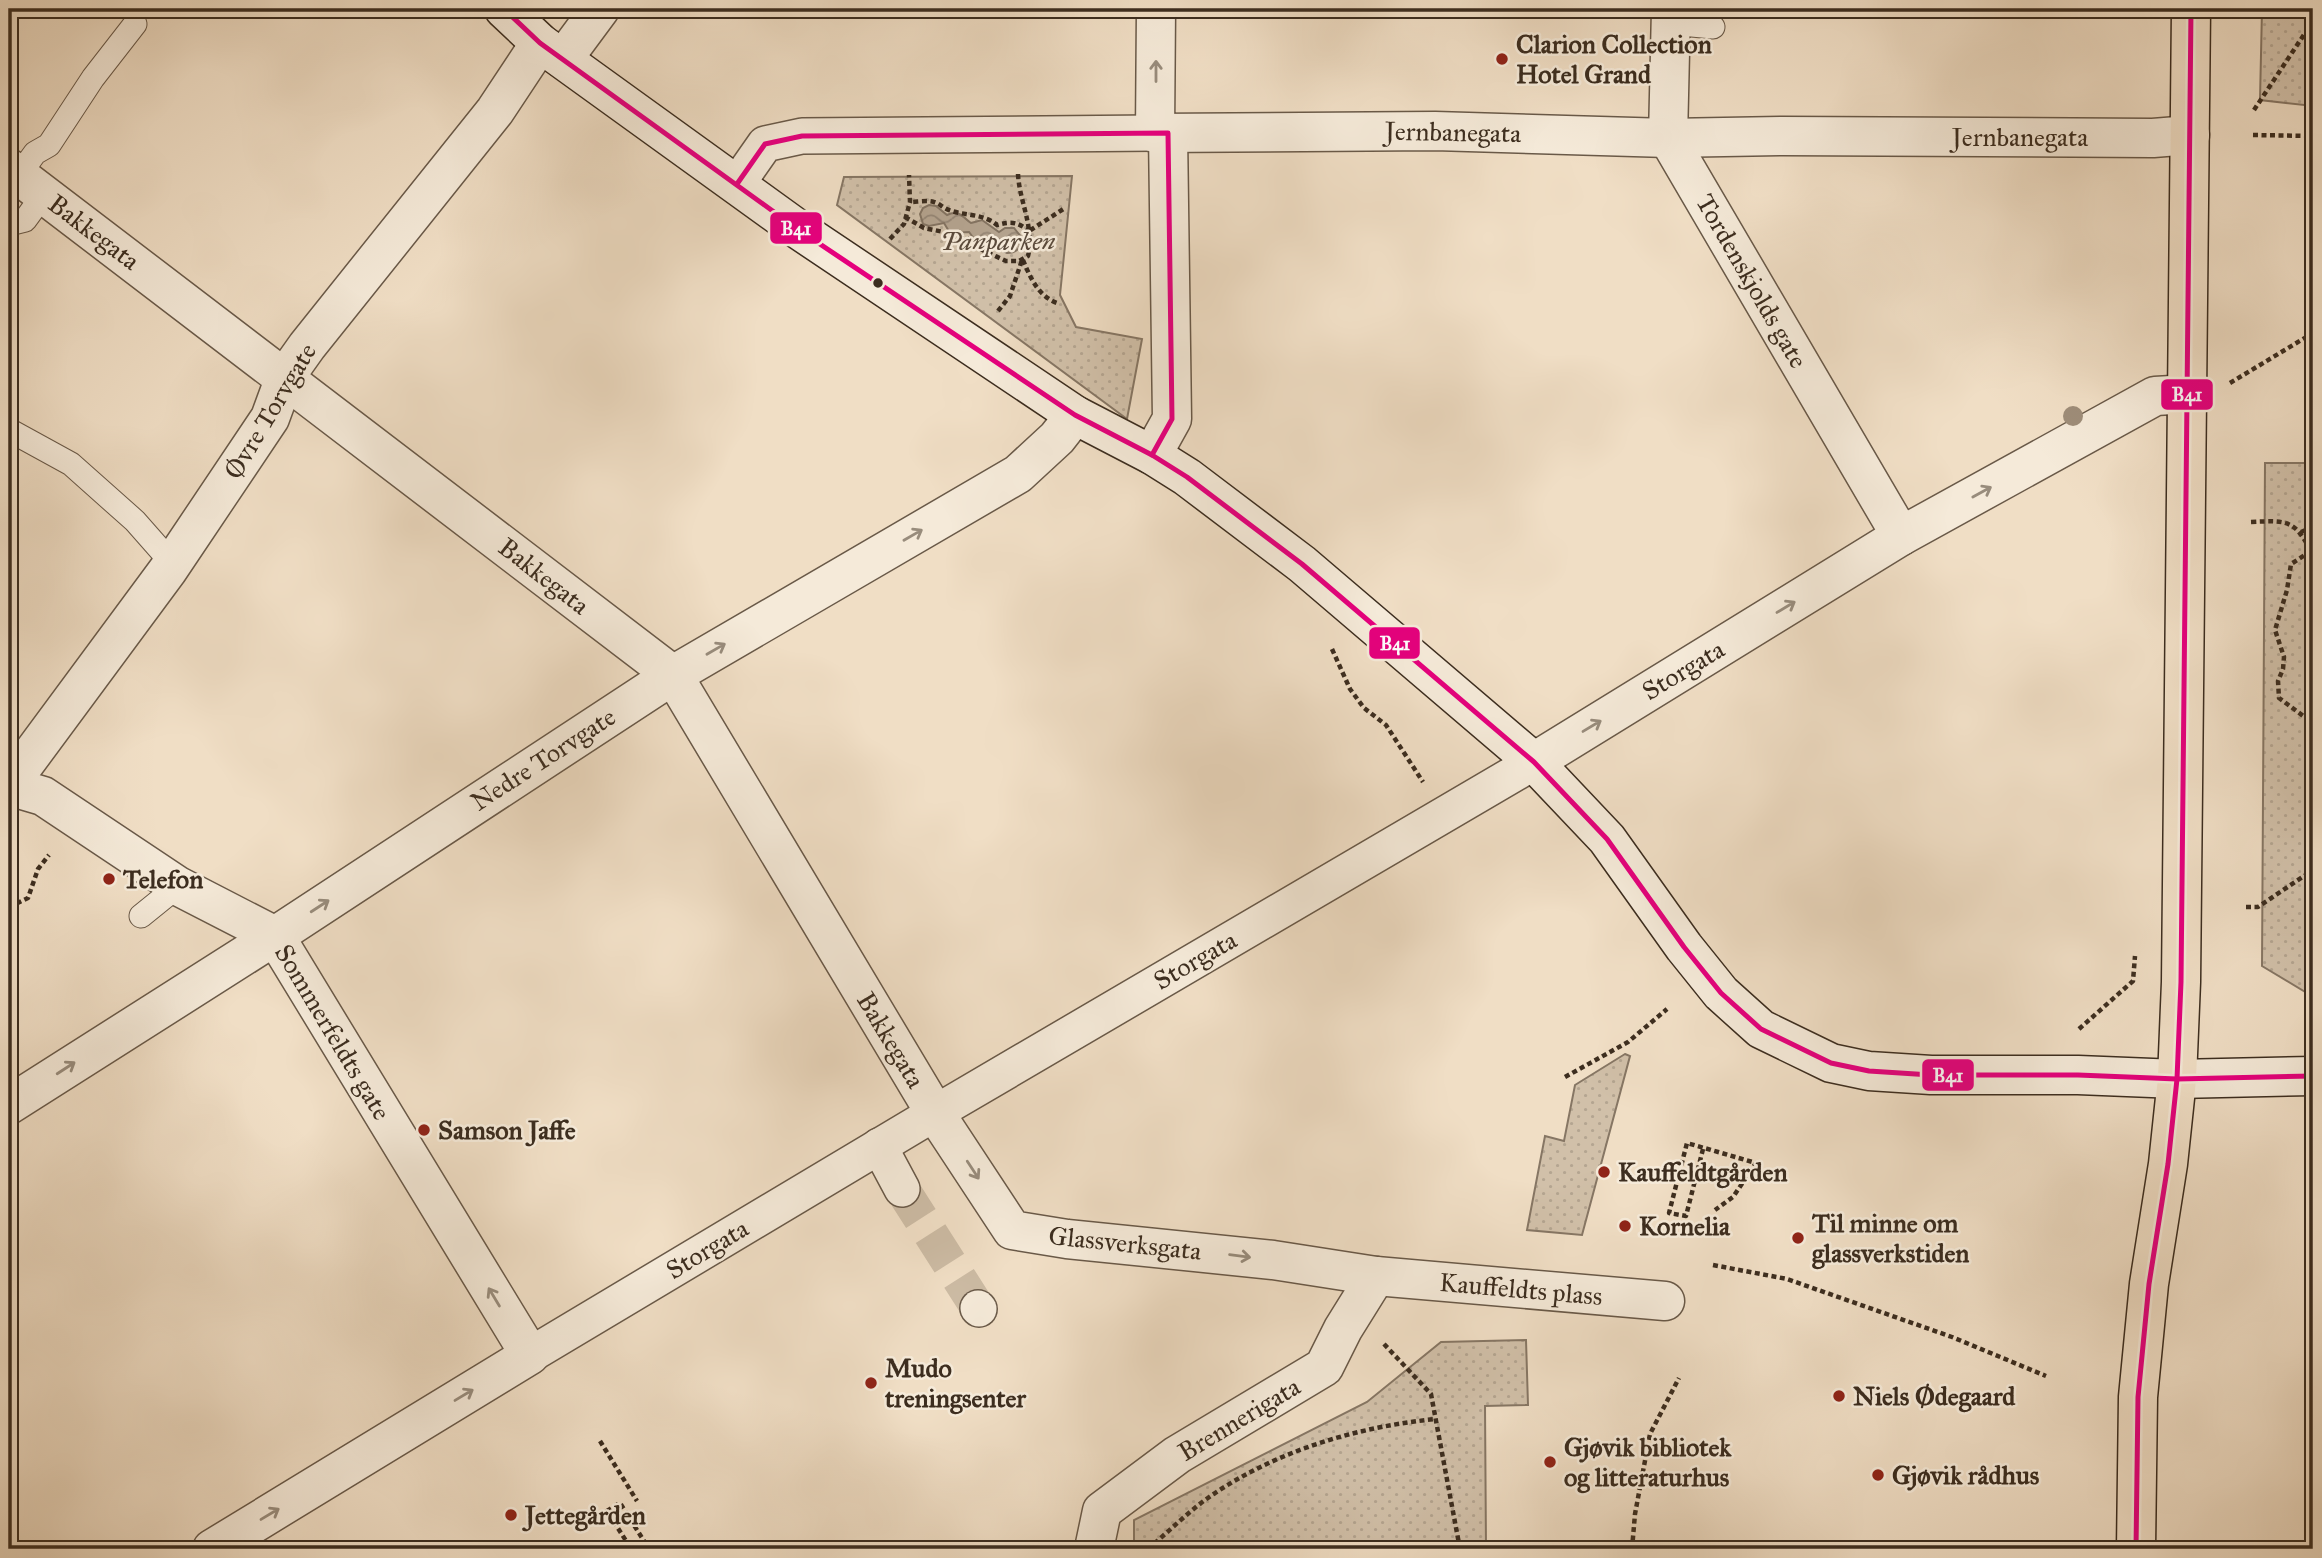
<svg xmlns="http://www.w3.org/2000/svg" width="2322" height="1558" font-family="'IM FELL Great Primer',serif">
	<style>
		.park { fill: url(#park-dots); stroke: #867664; stroke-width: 2 }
		.water { fill: url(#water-waves); stroke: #837361; stroke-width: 2 }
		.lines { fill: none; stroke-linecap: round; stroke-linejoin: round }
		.pedestrian-tunnel { stroke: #ccbba4; stroke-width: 35; stroke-dasharray: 35 18; stroke-linecap: butt }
		.service-casing { stroke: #695948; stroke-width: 25 }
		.pedestrian-casing { stroke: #695948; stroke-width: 38 }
		.minor-casing { stroke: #695948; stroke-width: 41 }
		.secondary-casing { stroke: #3c2d1f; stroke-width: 41 }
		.primary-casing { stroke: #3c2d1f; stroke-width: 41 }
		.path { stroke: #3c2d1f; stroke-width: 4.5; stroke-dasharray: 5 3.5; stroke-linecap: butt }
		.service { stroke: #f5ead9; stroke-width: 23 }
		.pedestrian { stroke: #f5ead9; stroke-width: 35 }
		.minor { stroke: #f5ead9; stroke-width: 38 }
		.secondary { stroke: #f5ead9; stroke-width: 38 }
		.primary { stroke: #f0dec5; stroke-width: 38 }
		.bus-1-casing { stroke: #f5ead9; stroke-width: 10 }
		.bus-1 { stroke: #e5007d; stroke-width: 5 }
		.tree { fill: #9e8d79 }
		.oneway { stroke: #988c7c }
		.poi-dot { fill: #8f2418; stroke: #f5ead9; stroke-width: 2.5 }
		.bus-dot { fill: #3c2d1f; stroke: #f5ead9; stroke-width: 2.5 }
		.labels { text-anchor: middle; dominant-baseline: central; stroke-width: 5; stroke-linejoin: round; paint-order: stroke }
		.poi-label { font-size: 26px; font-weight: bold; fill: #3c2d1f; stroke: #f5ead9; text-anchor: start }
		.street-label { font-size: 26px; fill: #3c2d1f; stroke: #f5ead9 }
		.park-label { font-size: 26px; font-style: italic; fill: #5a4a3b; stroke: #f5ead9 }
		.line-badge { stroke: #f5ead9; stroke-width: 2.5 }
		.badge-label { font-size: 19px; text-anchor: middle; font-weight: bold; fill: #fff }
	</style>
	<defs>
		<pattern id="park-dots" width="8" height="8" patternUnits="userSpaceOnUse" patternTransform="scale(1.75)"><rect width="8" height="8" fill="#d1c0a9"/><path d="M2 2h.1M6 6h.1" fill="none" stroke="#b4a591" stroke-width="1.8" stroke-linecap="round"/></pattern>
		<pattern id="water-waves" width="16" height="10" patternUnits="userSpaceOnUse" patternTransform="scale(1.75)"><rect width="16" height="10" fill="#b3a28d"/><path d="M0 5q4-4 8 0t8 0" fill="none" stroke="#938473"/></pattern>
	</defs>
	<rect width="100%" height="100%" fill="#f0dec5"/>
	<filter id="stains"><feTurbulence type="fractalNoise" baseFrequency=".00286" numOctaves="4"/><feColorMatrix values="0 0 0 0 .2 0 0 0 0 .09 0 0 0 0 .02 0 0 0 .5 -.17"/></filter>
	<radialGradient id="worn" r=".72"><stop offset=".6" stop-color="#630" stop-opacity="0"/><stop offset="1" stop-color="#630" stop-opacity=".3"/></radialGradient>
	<g class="park">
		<path d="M2262 9H2313V106L2260 100Z"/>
		<path d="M1072 176 1060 295 1076 327 1142 339 1127 419 837 205 844 177Z"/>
		<path d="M2265 463H2313V993H2307L2262 966Z"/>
		<path d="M1625 1054 1630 1056 1582 1235 1527 1230 1545 1136 1564 1141 1575 1085Z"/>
		<path d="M1526 1340 1528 1405 1485 1406 1486 1549H1134V1520L1367 1402 1441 1342Z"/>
	</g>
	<path class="water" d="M929 205 936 206 947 215C958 209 963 217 971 223L982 220 999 232 1005 228H1014L1022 238C1023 247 1016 253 1007 253L999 249 996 239 975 240 969 232 950 233 944 223 929 226 923 224 920 214 923 208Z"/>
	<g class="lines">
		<path class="pedestrian-tunnel" d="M902 1189 978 1308"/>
		<defs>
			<g id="service">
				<path d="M1671 23 1713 27"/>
				<path d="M19 175 35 153 49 145 93 78 135 24"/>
				<path d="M9 224 25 220 44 194"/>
				<path d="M9 430 71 464 135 521 172 563"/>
				<path d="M141 916 178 886"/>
			</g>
			<g id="pedestrian">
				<path d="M737 184 765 144 802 136 1155 133"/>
				<path d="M879 1146 902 1189"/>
				<path d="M978 1308 979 1309"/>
				<path d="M530 1355 935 1113 1534 762"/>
			</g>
			<g id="minor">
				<path d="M1156 9 1155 133 1435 131 1668 138 1783 136 2153 138 2190 135"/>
				<path d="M1671 9 1668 138 1901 536"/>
				<path d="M563 59 600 9"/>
				<path d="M9 168 673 675 935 1113 1012 1230 1067 1239 1273 1260 1376 1276 1665 1301"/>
				<path d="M1152 455 1172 419 1168 133"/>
				<path d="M1534 762 1901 536 2155 396 2189 394"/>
				<path d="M9 785 168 570 270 418 285 377 307 346 495 111 540 43"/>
				<path d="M9 786 43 796 178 886 275 936 530 1355 212 1549"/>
				<path d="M9 1105 275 936 673 675 1018 474 1057 438 1075 415"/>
				<path d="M1094 1549 1102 1511 1177 1455 1324 1367 1343 1329 1376 1276"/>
			</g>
			<path id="secondary" d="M504 9 540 43 799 230 1075 415 1152 455 1187 477 1302 564 1534 762 1607 839 1684 947 1721 993 1761 1029 1831 1063 1869 1071 1931 1075H2078L2177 1079 2313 1076"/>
			<path id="primary" d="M2136 1549 2138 1397 2149 1284 2168 1164 2177 1079 2181 982 2191 9"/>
		</defs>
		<use href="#service" class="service-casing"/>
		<use href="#pedestrian" class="pedestrian-casing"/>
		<use href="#minor" class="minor-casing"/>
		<use href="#secondary" class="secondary-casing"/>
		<use href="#primary" class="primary-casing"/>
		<g class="path">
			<path d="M2254 110 2313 21"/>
			<path d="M2253 135 2313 136"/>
			<path d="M1018 174C1019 194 1027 212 1029 231L1065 208"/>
			<path d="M905 217 924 228 944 232 948 237H966L978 248 1006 261H1019L1028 256 1031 243 1029 231C1018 222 1011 221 997 225 983 213 964 216 949 210 943 208 939 203 934 202 927 200 917 202 910 202"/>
			<path d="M890 239 904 224 910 202 909 175"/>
			<path d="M1023 260C1030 277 1038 296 1057 303"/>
			<path d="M998 311 1010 296 1022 260"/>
			<path d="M2230 383 2313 333"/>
			<path d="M2251 522C2289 520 2295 520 2313 555"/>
			<path d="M2301 532 2313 527"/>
			<path d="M2311 551 2291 564 2287 590 2275 630 2284 657 2283 669 2278 681 2279 698 2310 721 2309 736 2313 751"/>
			<path d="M1332 649 1350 689 1364 708 1386 725 1423 782"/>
			<path d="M9 907 28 898 38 869 49 855"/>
			<path d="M2246 907H2258L2313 870"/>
			<path d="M2079 1029 2133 981 2135 956"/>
			<path d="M1565 1077 1628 1042 1667 1009"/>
			<path d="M1703 1149 1686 1216 1669 1213 1687 1143 1756 1163 1733 1197 1715 1210"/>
			<path d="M1713 1265 1787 1279 1952 1337 2046 1376"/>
			<path d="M1384 1344 1431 1394 1460 1549"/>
			<path d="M600 1441 637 1501"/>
			<path d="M630 1547 607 1511 620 1503 649 1549"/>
			<path d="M1148 1549C1167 1533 1185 1515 1205 1500 1272 1452 1355 1427 1436 1419"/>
			<path d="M1632 1549 1635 1514 1650 1434 1679 1378"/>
		</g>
		<use href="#service" class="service"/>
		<use href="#pedestrian" class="pedestrian"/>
		<use href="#minor" class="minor"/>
		<use href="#secondary" class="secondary"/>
		<use href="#primary" class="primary"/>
		<defs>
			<g id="bus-1">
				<path d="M504 9 540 43 799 230 1075 415 1152 455 1187 477 1302 564 1534 762 1607 839 1684 947 1721 993 1761 1029 1831 1063 1869 1071 1931 1075H2078L2177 1079 2313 1076"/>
				<path d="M737 184 765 144 802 136 1168 133 1172 419 1152 455"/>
				<path d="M2136 1549 2138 1397 2149 1284 2168 1164 2177 1079 2181 982 2191 9"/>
			</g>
		</defs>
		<use href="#bus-1" class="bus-1-casing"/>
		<use href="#bus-1" class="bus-1"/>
	</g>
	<circle class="tree" cx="2073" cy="416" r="10"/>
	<defs><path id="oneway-shaft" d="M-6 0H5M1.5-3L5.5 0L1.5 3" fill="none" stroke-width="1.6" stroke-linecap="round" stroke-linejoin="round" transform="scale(1.75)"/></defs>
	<g class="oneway">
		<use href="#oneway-shaft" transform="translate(1156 71) rotate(-90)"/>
		<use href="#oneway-shaft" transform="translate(1982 492) rotate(-29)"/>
		<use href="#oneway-shaft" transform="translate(913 535) rotate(-30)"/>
		<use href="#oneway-shaft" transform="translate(1786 607) rotate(-31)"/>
		<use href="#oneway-shaft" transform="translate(716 649) rotate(-30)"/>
		<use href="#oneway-shaft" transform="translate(1592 726) rotate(-31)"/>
		<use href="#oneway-shaft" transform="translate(320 906) rotate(-33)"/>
		<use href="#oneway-shaft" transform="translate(66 1068) rotate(-33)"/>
		<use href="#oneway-shaft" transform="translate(973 1170) rotate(57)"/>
		<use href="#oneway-shaft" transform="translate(1240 1256) rotate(7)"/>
		<use href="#oneway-shaft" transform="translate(494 1297) rotate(-121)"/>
		<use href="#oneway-shaft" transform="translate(464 1395) rotate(-31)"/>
		<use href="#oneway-shaft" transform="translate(270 1514) rotate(-31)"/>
	</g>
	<g class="poi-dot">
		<circle cx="1502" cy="59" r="7"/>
		<circle cx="109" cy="879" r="7"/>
		<circle cx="424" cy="1130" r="7"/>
		<circle cx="1604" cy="1172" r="7"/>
		<circle cx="1625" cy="1226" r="7"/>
		<circle cx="1798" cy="1238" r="7"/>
		<circle cx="871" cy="1383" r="7"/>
		<circle cx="1839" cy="1396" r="7"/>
		<circle cx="1550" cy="1462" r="7"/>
		<circle cx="1878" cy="1475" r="7"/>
		<circle cx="511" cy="1515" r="7"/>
	</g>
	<circle class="bus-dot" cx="878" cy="283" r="6"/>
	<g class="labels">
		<g class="poi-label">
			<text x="1516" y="44">Clarion Collection<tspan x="1516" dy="30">Hotel Grand</tspan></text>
			<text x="123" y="879">Telefon</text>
			<text x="438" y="1130">Samson Jaffe</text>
			<text x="1618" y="1172">Kauffeldtgården</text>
			<text x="1812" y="1223">Til minne om<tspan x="1812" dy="30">glassverkstiden</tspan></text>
			<text x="1639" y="1226">Kornelia</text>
			<text x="885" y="1368">Mudo<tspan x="885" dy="30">treningsenter</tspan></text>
			<text x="1853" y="1396">Niels Ødegaard</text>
			<text x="1564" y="1447">Gjøvik bibliotek<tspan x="1564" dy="30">og litteraturhus</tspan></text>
			<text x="1892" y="1475">Gjøvik rådhus</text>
			<text x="525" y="1515">Jettegården</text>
		</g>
		<g class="street-label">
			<text transform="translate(1453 132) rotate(1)">Jernbanegata</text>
			<text x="2020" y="137">Jernbanegata</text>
			<text transform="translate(94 232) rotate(37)">Bakkegata</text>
			<text transform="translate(1752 281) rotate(60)">Tordenskjolds gate</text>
			<text transform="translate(270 411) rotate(-59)">Øvre Torvgate</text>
			<text transform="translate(544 576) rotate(38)">Bakkegata</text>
			<text transform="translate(1683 670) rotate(-31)">Storgata</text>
			<text transform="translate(543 759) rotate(-33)">Nedre Torvgate</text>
			<text transform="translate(1195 960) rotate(-30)">Storgata</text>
			<text transform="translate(333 1032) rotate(59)">Sommerfeldts gate</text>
			<text transform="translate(891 1040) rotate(59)">Bakkegata</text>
			<text transform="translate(1125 1243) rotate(6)">Glassverksgata</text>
			<text transform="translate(707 1249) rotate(-31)">Storgata</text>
			<text transform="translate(1521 1289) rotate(5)">Kauffeldts plass</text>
			<text transform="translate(1239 1419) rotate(-31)">Brennerigata</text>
		</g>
		<g class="park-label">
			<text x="998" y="241">Panparken</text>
		</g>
	</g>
	<g class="line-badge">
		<rect x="769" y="211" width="54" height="34" rx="7" fill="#e5007d"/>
		<rect x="2160" y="378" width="54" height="33" rx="7" fill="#e5007d"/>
		<rect x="1368" y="626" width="53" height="34" rx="7" fill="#e5007d"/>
		<rect x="1921" y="1058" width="54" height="34" rx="7" fill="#e5007d"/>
	</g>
	<g class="badge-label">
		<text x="796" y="235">B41</text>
		<text x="2187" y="401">B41</text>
		<text x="1395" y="650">B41</text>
		<text x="1948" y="1082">B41</text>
	</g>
	<rect width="2322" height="1558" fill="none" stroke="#f0dec5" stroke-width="35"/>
	<rect x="10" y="10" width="2301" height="1537" fill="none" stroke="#3c2d1f" stroke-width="3.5"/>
	<rect x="18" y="18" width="2287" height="1523" fill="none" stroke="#3c2d1f" stroke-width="2"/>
	<rect width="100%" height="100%" filter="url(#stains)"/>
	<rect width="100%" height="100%" fill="url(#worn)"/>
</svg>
